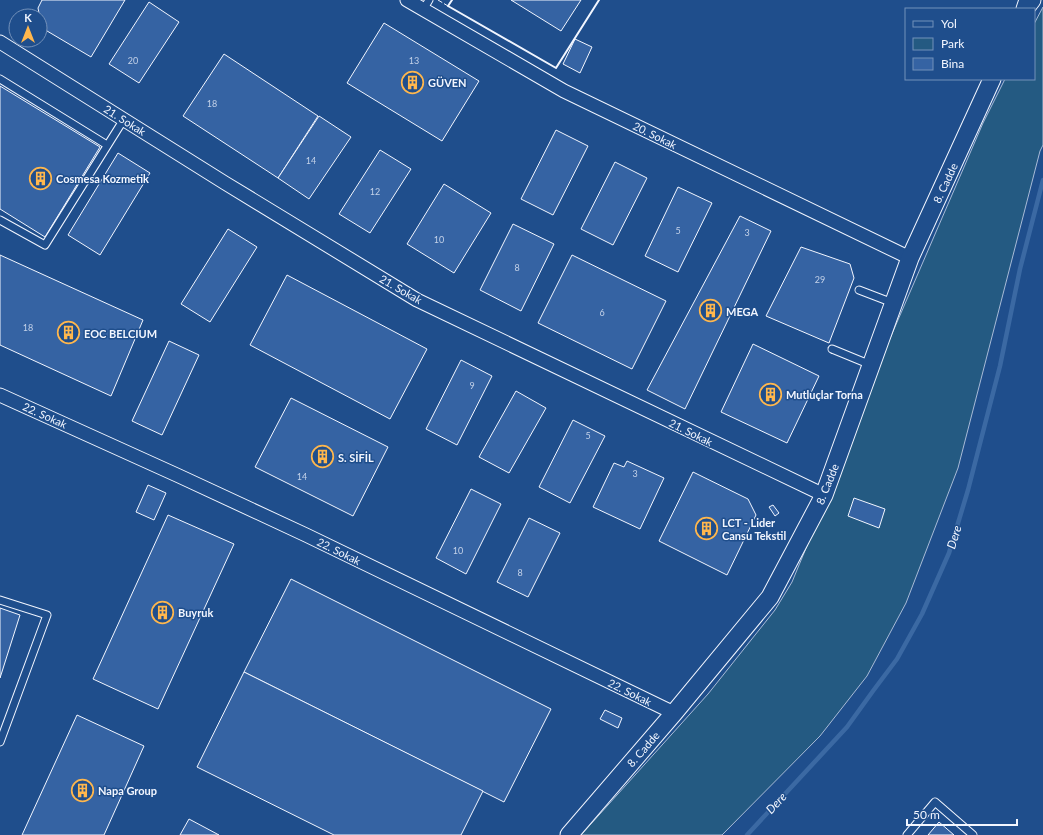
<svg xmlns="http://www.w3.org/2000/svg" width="1043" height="835" font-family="Lato,sans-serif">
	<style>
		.green { fill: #245a82; stroke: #a8bbd7 }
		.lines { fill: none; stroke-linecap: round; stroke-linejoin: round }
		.stream { stroke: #3b69a3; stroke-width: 4.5 }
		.building { fill: #3563a3; stroke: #f2f6ff }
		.service-casing { stroke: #f2f6ff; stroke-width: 9 }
		.minor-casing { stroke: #f2f6ff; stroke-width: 15 }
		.tertiary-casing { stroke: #f2f6ff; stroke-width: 19 }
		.service { stroke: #1f4e8c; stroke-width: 7 }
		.minor { stroke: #1f4e8c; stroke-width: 13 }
		.tertiary { stroke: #1f4e8c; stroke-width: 17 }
		.fence { stroke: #f2f6ff; stroke-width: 1; stroke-dasharray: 5 2; stroke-linecap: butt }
		.wall { stroke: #f2f6ff; stroke-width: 2 }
		.labels { text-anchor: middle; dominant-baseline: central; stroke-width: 3; stroke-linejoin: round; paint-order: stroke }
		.number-label { font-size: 9px; fill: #c3d1e8 }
		.poi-label { font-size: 11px; font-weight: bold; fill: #f2f6ff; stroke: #1f4e8c; text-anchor: start }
		.street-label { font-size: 11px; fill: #f2f6ff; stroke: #1f4e8c }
		.water-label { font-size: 12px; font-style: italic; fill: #f2f6ff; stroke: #1f4e8c }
	</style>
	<rect width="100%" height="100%" fill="#1f4e8c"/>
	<path class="green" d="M1043 7V145L1040 151 958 468 906 603 867 676 820 736 722 835H581L708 694 775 610 792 582 816 524 863 401 983 123 1005 79H1034V24Z"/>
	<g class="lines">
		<path class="stream" d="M747 835 847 727 873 691 897 659 922 614 949 553 968 490 1000 366 1020 269 1043 180"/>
	</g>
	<g class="building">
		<path d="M42 0H125L91 57 42 28 38 8Z"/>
		<path d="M511 0H581L561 31Z"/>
		<path d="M149 2 179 22 139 83 109 64Z"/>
		<path d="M384 23 479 81 442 141 347 83Z"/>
		<path d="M575 39 592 47 580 73 563 64Z"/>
		<path d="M224 54 318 116 278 178 183 116Z"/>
		<path d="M0 86 100 147 45 237 0 209Z"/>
		<path d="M319 116 351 137 309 199 278 178Z"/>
		<path d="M556 130 588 146 553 215 521 199Z"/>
		<path d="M380 150 411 169 370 233 339 214Z"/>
		<path d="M118 153 150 173 100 255 68 235Z"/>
		<path d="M615 162 647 178 613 245 581 229Z"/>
		<path d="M444 184 491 213 454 273 407 244Z"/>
		<path d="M678 187 712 203 678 272 645 256Z"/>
		<path d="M740 216 771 231 685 409 647 390Z"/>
		<path d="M513 224 554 244 521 311 480 290Z"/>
		<path d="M228 229 257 247 210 322 181 304Z"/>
		<path d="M801 247 850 264 854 278 829 343 766 316Z"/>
		<path d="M0 255 143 320 111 396 0 345Z"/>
		<path d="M572 255 666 301 632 369 538 323Z"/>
		<path d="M287 275 427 349 390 419 250 345Z"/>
		<path d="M169 341 199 355 162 435 132 421Z"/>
		<path d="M753 344 819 376 787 443 721 412Z"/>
		<path d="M461 360 492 376 457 445 426 429Z"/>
		<path d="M516 391 546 408 509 473 479 457Z"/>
		<path d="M291 398 388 447 353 516 255 467Z"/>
		<path d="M573 420 605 436 570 503 539 487Z"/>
		<path d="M627 461 664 478 640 529 593 507 614 463 624 467Z"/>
		<path d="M693 472 748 499 756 515 727 575 659 541Z"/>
		<path d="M148 485 166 493 154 520 136 512Z"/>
		<path d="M471 489 501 504 466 574 436 558Z"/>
		<path d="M854 498 885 509 879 528 848 516Z"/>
		<path d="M773 505 779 513 775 516 769 507Z"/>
		<path d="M168 515 234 544 158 709 93 679Z"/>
		<path d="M529 518 560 533 528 597 497 582Z"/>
		<path d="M291 579 551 709 504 802 244 672Z"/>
		<path d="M0 608 20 615 0 678Z"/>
		<path d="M244 672 483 791 461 835H334L197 767Z"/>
		<path d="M605 710 622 718 618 728 600 719Z"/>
		<path d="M77 715 144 746 104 835H22Z"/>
		<path d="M189 819 219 835H180Z"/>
		<path d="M939 822 954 835H928Z"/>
	</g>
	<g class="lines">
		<defs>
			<g id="service">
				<path d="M423 10 429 0"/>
				<path d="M0 79 107 145"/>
				<path d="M0 220 45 245 124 119"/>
				<path d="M859 290 893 303"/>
				<path d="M832 349 871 365"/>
				<path d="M0 600 47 615 0 742"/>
				<path d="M907 835 935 802 973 835"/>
			</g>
			<g id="minor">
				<path d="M407 0 564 91 910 258"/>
				<path d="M0 42 225 183 417 300 824 495"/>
				<path d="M0 395 179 476 306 535 674 713"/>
			</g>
			<g id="tertiary">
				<path d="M1028 0 1025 9 1032 0"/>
				<path d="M569 835 674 713 770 597 824 495 910 258 992 79"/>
			</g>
		</defs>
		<use href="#service" class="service-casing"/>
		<use href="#minor" class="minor-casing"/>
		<use href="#tertiary" class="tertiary-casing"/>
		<use href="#service" class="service"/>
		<use href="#minor" class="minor"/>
		<use href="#tertiary" class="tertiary"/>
		<path class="fence" d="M438 0 448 6 452 0"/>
		<path class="wall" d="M452 0 448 6 556 68 599 0"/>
	</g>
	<defs>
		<symbol id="building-ring" viewBox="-11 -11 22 22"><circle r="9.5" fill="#1f4e8c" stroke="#ffb74d" stroke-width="1.5"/><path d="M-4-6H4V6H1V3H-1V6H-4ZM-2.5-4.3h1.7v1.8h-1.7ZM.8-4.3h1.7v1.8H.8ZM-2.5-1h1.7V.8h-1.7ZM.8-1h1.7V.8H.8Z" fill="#ffb74d"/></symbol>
	</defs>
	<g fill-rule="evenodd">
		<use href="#building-ring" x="400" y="70" width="25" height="25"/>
		<use href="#building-ring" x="28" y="166" width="25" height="25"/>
		<use href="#building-ring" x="698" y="298" width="25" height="25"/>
		<use href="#building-ring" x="56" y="320" width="25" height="25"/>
		<use href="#building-ring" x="758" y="382" width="25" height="25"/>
		<use href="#building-ring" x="310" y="444" width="25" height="25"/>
		<use href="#building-ring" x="694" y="516" width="25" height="25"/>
		<use href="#building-ring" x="150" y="600" width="25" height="25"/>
		<use href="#building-ring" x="70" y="778" width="25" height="25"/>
	</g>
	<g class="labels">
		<g class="number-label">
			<text x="133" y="60">20</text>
			<text x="414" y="60">13</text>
			<text x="212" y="103">18</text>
			<text x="311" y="160">14</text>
			<text x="375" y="191">12</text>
			<text x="678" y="230">5</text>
			<text x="747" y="232">3</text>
			<text x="439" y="239">10</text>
			<text x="517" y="267">8</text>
			<text x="820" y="279">29</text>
			<text x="602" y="312">6</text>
			<text x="28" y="327">18</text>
			<text x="472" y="385">9</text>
			<text x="588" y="435">5</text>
			<text x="635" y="473">3</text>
			<text x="302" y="476">14</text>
			<text x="458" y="550">10</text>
			<text x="520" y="572">8</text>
		</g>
		<g class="poi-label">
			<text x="428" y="82">GÜVEN</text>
			<text x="56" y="178">Cosmesa Kozmetik</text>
			<text x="726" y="311">MEGA</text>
			<text x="84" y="333">EOC BELCIUM</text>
			<text x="786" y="394">Mutluçlar Torna</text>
			<text x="338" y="457">S. SİFİL</text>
			<text x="722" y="522">LCT - Lider<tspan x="722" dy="13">Cansu Tekstil</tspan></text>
			<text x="178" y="612">Buyruk</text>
			<text x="98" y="790">Napa Group</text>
		</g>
		<g class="street-label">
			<text transform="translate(125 120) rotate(32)">21. Sokak</text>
			<text transform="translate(655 135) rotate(26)">20. Sokak</text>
			<text transform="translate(945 183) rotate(-65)">8. Cadde</text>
			<text transform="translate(401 289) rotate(30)">21. Sokak</text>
			<text transform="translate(45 415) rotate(24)">22. Sokak</text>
			<text transform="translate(691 432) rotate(26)">21. Sokak</text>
			<text transform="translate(827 484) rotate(-68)">8. Cadde</text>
			<text transform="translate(339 551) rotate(26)">22. Sokak</text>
			<text transform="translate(630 692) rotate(26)">22. Sokak</text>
			<text transform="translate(643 749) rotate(-49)">8. Cadde</text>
		</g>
		<g class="water-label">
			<text transform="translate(954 537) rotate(-73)">Dere</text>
			<text transform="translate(776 803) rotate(-47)">Dere</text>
		</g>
	</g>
	<rect x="905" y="8" width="130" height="72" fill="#1f4e8c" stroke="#7391ba"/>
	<rect x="913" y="21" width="20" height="6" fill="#1f4e8c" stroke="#7391ba"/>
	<text x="941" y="28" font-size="12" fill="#f2f6ff">Yol</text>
	<rect x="913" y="38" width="20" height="12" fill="#245a82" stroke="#7391ba"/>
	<text x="941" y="48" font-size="12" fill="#f2f6ff">Park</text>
	<rect x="913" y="58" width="20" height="12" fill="#3563a3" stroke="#7391ba"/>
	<text x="941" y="68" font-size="12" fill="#f2f6ff">Bina</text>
	<g transform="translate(28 28)"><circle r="19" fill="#1f4e8c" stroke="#7391ba"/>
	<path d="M0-3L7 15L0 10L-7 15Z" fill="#ffb74d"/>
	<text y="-6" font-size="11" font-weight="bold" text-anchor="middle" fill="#f2f6ff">K</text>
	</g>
	<path d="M907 819v6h110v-6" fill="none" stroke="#f2f6ff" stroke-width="2"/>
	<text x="913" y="819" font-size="12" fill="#f2f6ff" stroke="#1f4e8c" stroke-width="3" paint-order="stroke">50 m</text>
</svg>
